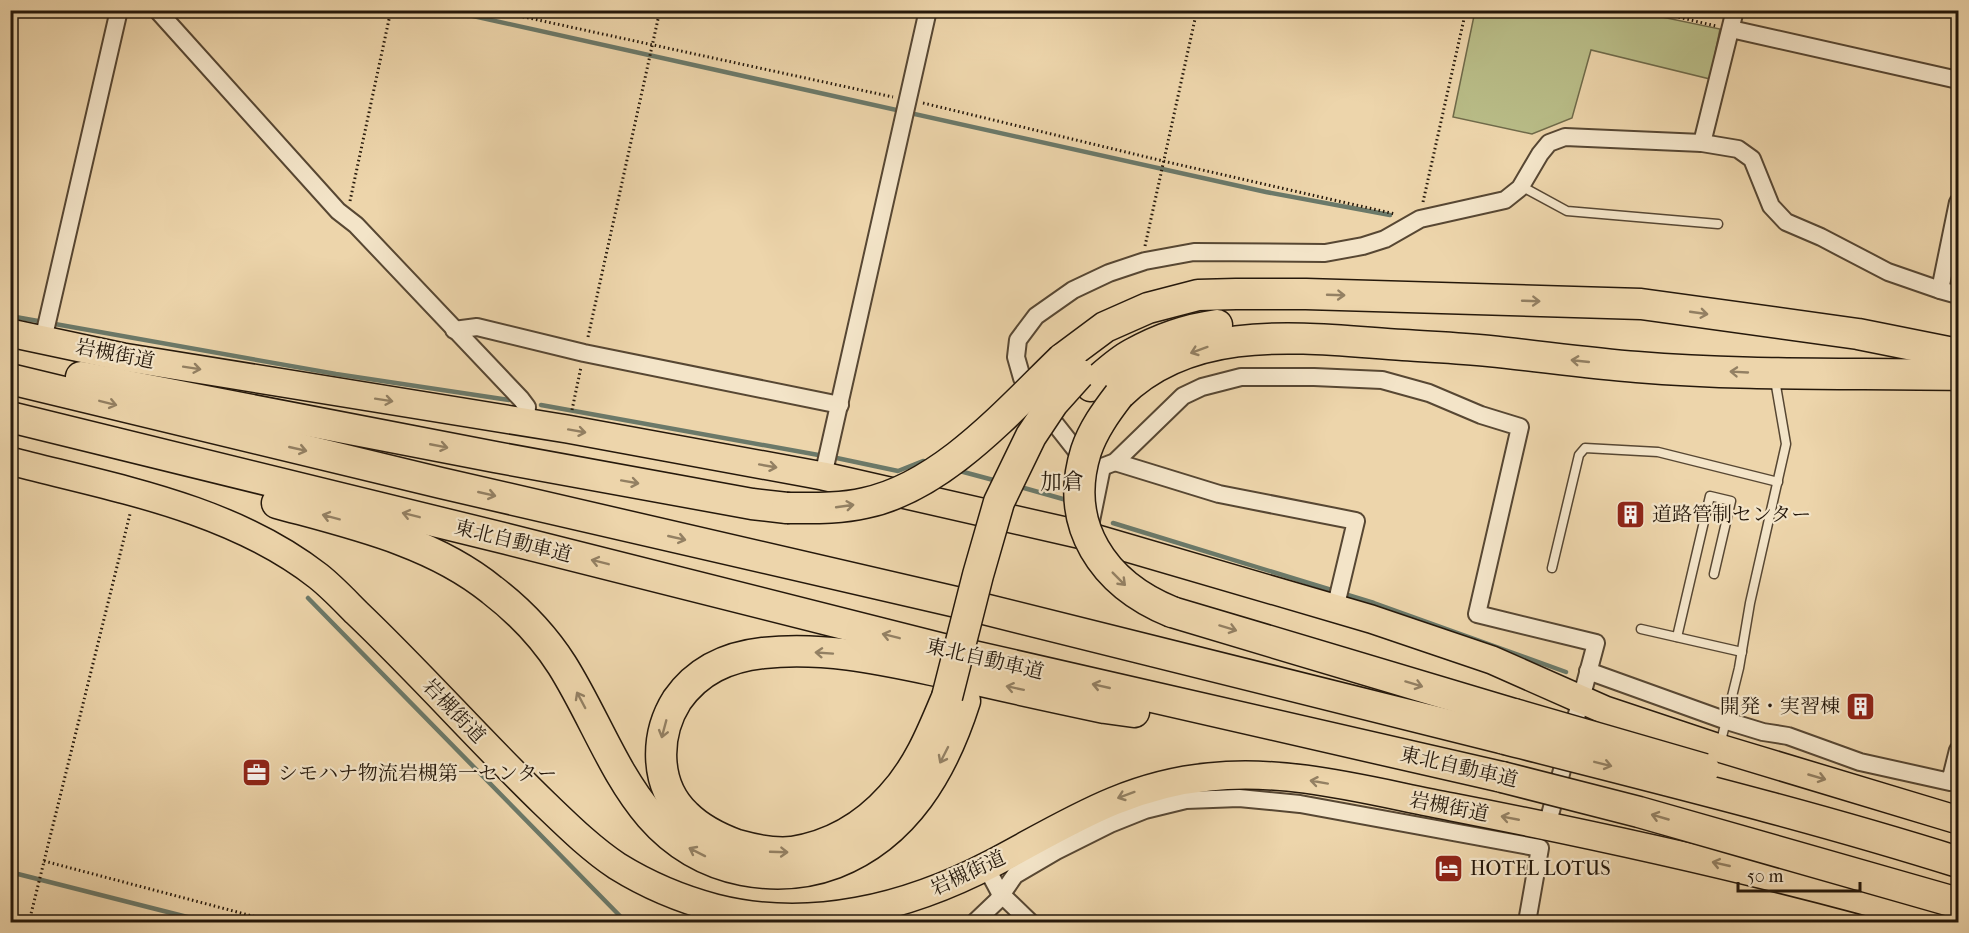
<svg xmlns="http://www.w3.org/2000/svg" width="1969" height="933" font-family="'IM FELL French Canon','Noto Serif JP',serif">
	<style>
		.green { fill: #b9bd88; stroke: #6f6a4a; stroke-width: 1.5 }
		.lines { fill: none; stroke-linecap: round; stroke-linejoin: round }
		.stream { stroke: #6b7969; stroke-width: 4.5 }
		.service-casing { stroke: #574733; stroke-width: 11 }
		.minor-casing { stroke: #574733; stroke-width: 20 }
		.trunk-casing { stroke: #25180b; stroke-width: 30 }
		.motorway-casing { stroke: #25180b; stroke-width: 33 }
		.path { stroke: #25180b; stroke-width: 3; stroke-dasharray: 1.5 3; stroke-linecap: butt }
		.service { stroke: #f3e4c8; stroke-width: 8 }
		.minor { stroke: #f3e4c8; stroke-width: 16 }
		.trunk { stroke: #edd5ab; stroke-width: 27 }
		.motorway { stroke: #edd5ab; stroke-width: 30 }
		.motorway-bridge-casing { stroke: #25180b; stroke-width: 33; stroke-linecap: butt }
		.motorway-bridge { stroke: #edd5ab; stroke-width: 30 }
		.oneway { stroke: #938063 }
		.labels { text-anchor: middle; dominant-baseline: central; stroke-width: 4.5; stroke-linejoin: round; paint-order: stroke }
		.street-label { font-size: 20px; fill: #25180b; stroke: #f3e4c8 }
		.poi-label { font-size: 20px; fill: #25180b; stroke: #f3e4c8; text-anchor: start }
		.quarter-label { font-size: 22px; fill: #25180b; stroke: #f3e4c8 }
	</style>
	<rect width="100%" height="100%" fill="#edd5ab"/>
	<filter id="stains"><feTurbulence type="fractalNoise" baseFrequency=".00333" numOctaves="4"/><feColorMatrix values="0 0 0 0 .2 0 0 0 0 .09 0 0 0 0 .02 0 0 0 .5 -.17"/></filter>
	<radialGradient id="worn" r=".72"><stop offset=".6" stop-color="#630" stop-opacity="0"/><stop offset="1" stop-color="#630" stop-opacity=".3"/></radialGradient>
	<path class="green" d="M1475 11H1633L1720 29 1710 79 1591 50 1572 118 1532 134 1453 117Z"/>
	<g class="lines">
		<g class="stream">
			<path d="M446 10 1266 192 1390 215"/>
			<path d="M10 316 336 374 509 400"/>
			<path d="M541 405 824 456"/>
			<path d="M832 457 898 471 923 461 928 462"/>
			<path d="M956 470 997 481"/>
			<path d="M1017 486 1070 501"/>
			<path d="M1113 523 1374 603 1566 672"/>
			<path d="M308 598 620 916 623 922"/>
			<path d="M10 872 207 922"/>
		</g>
		<defs>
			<g id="service">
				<path d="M1521 186 1567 211 1718 224"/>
				<path d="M1552 568 1579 455 1585 448 1658 452 1778 482"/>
				<path d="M1641 629 1742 652"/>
				<path d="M1677 637 1710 496 1731 501 1714 574"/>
				<path d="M1720 745 1739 668 1750 603 1786 444 1775 380"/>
			</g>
			<g id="minor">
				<path d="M157 10 338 211 356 225 521 399 527 407 526 423"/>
				<path d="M1731 29 1958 80"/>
				<path d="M1702 143 1735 10"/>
				<path d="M1940 290 1958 202"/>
				<path d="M454 330 477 327 584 353 840 405"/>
				<path d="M43 340 119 10"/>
				<path d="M1115 462 1219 494 1356 521 1335 609"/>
				<path d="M823 476 928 10"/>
				<path d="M1091 521 1102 467"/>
				<path d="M1588 671 1727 721 1763 732 1788 736 1860 762 1950 782 1958 750"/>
				<path d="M1547 826 1596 643 1477 614 1520 427 1481 415 1429 393 1382 380 1314 377H1241L1202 387 1183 396 1115 462 1102 467 1093 465 1075 449 1038 402 1022 378 1016 357 1018 340 1036 316 1073 290 1109 273 1145 261 1194 252 1325 253 1363 246 1385 239 1420 219 1505 200 1520 188 1540 154 1549 143 1565 137 1702 143 1738 149 1752 159 1771 206 1786 222 1821 237 1888 272 1940 290 1958 295"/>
				<path d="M986 867 1000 893 1030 922"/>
				<path d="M975 922 997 901 1015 875 1056 851 1110 824 1145 810 1186 800 1239 798 1300 804 1540 848 1527 922"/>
			</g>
			<g id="trunk">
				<path d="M10 333 123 357 567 429 823 476 1087 536 1371 619 1492 660 1605 710 1719 748 1958 820"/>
				<path d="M10 461C115 488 231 508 318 576 332 587 344 600 357 613 421 674 480 741 544 803 567 825 590 848 617 866 646 884 681 899 715 908 810 932 907 908 993 863 1065 825 1124 785 1209 777 1290 768 1372 792 1452 807 1616 839 1779 875 1940 922"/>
			</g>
			<g id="motorway">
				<path d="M1062 359 1105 327 1148 308 1198 295 1236 294H1306L1641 304 1858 334 1958 354"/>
				<path d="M81 377 495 457 752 504 787 508"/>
				<path d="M10 379 441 483 956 602 1505 739"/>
				<path d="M1091 386C1104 375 1117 362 1132 354 1157 340 1188 329 1217 325"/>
				<path d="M1119 395C1194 320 1308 339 1403 345 1432 347 1460 348 1489 351 1538 356 1588 363 1637 367 1744 376 1852 373 1958 375"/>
				<path d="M10 417 507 539 947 650 1502 777"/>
				<path d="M277 503C350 523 432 541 492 590 518 610 544 637 562 665 613 746 634 848 743 870 774 876 806 874 835 863 906 835 943 770 965 701"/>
				<path d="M1172 612 1514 714"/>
				<path d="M947 697C932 733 918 768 891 797 865 826 831 846 792 852 774 854 755 850 737 845 718 838 700 829 686 815 654 785 655 735 677 700 698 670 727 657 763 653 828 646 888 661 951 674 1002 686 1053 697 1105 708L1134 712"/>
			</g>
		</defs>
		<use href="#service" class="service-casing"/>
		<use href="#minor" class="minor-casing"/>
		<use href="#trunk" class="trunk-casing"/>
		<use href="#motorway" class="motorway-casing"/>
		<g class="path">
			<path d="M492 10 893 97"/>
			<path d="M1648 10 1716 26"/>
			<path d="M923 103 1163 161 1395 214"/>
			<path d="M350 201 391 10"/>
			<path d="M1423 202 1466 10"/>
			<path d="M1145 246 1197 10"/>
			<path d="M588 337 660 10"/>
			<path d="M572 410 581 367"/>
			<path d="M44 861 275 922"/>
			<path d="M29 922 130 514"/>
		</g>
		<use href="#service" class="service"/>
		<use href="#minor" class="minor"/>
		<use href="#trunk" class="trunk"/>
		<use href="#motorway" class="motorway"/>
		<defs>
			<g id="motorway-bridge">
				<path d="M1119 395C1106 412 1093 430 1086 451 1063 525 1103 584 1172 612"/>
				<path d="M787 508C813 508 839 509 865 503 942 487 1007 412 1062 359"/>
				<path d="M947 697 978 575 999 502 1031 436 1053 403 1079 374"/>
				<path d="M1514 714 1704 769"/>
				<path d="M1505 739C1657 778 1809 815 1958 862"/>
				<path d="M1502 777 1639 812 1958 903"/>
			</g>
		</defs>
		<use href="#motorway-bridge" class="motorway-bridge-casing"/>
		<use href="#motorway-bridge" class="motorway-bridge"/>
	</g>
	<defs><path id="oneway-shaft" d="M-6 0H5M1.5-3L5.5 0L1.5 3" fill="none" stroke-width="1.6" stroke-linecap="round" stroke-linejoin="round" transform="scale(1.5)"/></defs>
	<g class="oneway">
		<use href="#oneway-shaft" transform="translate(1336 295) rotate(2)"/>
		<use href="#oneway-shaft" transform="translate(1531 301) rotate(2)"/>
		<use href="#oneway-shaft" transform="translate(1699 313) rotate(8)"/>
		<use href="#oneway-shaft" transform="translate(1199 350) rotate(160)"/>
		<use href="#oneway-shaft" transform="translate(1580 361) rotate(-174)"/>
		<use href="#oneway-shaft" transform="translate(192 368) rotate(9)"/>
		<use href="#oneway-shaft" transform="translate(1739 372) rotate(-177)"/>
		<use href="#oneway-shaft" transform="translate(384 400) rotate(9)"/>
		<use href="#oneway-shaft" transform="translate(108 403) rotate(14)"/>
		<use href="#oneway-shaft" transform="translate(577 431) rotate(10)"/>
		<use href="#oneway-shaft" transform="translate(439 446) rotate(11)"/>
		<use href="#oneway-shaft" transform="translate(298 449) rotate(13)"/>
		<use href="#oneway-shaft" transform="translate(768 466) rotate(10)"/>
		<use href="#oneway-shaft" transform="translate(630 482) rotate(10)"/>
		<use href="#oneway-shaft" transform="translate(487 494) rotate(13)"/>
		<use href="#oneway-shaft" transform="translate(845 506) rotate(-8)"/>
		<use href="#oneway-shaft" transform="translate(411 515) rotate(-166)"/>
		<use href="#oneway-shaft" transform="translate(331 517) rotate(-165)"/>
		<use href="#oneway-shaft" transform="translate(677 538) rotate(13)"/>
		<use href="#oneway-shaft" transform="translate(600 562) rotate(-166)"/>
		<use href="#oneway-shaft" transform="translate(1119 579) rotate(45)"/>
		<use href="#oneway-shaft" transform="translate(1228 628) rotate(17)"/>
		<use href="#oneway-shaft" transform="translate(891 636) rotate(-166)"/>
		<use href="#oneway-shaft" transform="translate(824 653) rotate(-176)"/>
		<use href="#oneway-shaft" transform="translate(1414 684) rotate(17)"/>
		<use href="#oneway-shaft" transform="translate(1101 686) rotate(-167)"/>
		<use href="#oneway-shaft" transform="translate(1015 688) rotate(-168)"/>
		<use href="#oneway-shaft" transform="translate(581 700) rotate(-118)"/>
		<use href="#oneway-shaft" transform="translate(664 729) rotate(105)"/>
		<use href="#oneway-shaft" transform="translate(944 755) rotate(117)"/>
		<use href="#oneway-shaft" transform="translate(1603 764) rotate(14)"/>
		<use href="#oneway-shaft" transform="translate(1817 777) rotate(16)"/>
		<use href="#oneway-shaft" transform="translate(1319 782) rotate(-170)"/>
		<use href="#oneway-shaft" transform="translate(1126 795) rotate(160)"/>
		<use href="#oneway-shaft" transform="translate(1660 817) rotate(-164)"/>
		<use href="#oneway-shaft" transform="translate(1510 818) rotate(-169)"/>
		<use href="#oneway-shaft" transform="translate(697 852) rotate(-153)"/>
		<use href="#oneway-shaft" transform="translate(779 852) rotate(2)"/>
		<use href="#oneway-shaft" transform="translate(1721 864) rotate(-167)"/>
	</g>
	<defs>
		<symbol id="building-square" viewBox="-11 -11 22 22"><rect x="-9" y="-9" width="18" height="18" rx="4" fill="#8f2418" stroke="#f3e4c8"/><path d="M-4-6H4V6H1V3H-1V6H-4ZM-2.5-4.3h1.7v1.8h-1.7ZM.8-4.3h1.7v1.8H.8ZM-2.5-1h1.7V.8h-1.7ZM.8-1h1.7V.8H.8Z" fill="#fff"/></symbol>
		<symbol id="office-square" viewBox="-11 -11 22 22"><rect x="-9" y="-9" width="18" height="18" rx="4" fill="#8f2418" stroke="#f3e4c8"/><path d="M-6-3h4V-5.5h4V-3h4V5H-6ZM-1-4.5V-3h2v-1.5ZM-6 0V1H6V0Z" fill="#fff"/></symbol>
		<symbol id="hotel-square" viewBox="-11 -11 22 22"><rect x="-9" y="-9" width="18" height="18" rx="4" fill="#8f2418" stroke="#f3e4c8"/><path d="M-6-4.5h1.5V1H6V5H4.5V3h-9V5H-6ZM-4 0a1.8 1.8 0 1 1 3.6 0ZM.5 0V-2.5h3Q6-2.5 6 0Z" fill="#fff"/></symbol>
	</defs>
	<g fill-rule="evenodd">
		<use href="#building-square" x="1614" y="498" width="33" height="33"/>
		<use href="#building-square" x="1844" y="690" width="33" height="33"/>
		<use href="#office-square" x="240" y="756" width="33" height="33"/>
		<use href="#hotel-square" x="1432" y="852" width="33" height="33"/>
	</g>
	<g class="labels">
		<g class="street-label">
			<text transform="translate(115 354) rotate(11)">岩槻街道</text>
			<text transform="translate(513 541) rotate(14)">東北自動車道</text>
			<text transform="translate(985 659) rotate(13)">東北自動車道</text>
			<text transform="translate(454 711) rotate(46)">岩槻街道</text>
			<text transform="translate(1459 767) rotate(13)">東北自動車道</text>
			<text transform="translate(1449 807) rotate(11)">岩槻街道</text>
			<text transform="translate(968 873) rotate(-25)">岩槻街道</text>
		</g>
		<g class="poi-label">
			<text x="1652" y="514">道路管制センター</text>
			<text x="1840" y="706" text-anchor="end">開発・実習棟</text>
			<text x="278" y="773">シモハナ物流岩槻第一センター</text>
			<text x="1470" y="868">HOTEL LOTUS</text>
		</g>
		<g class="quarter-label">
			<text x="1062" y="482">加倉</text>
		</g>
	</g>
	<rect width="1969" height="933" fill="none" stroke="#edd5ab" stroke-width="36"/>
	<rect x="12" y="12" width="1945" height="909" fill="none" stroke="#25180b" stroke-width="3"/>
	<rect x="18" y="18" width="1933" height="897" fill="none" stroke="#25180b" stroke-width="1.5"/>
	<path d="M1738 882v9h122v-9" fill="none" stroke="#25180b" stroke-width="3"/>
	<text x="1747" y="882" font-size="18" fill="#25180b" stroke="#f3e4c8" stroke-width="4.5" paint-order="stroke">50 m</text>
	<rect width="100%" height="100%" filter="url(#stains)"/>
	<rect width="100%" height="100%" fill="url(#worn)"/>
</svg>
